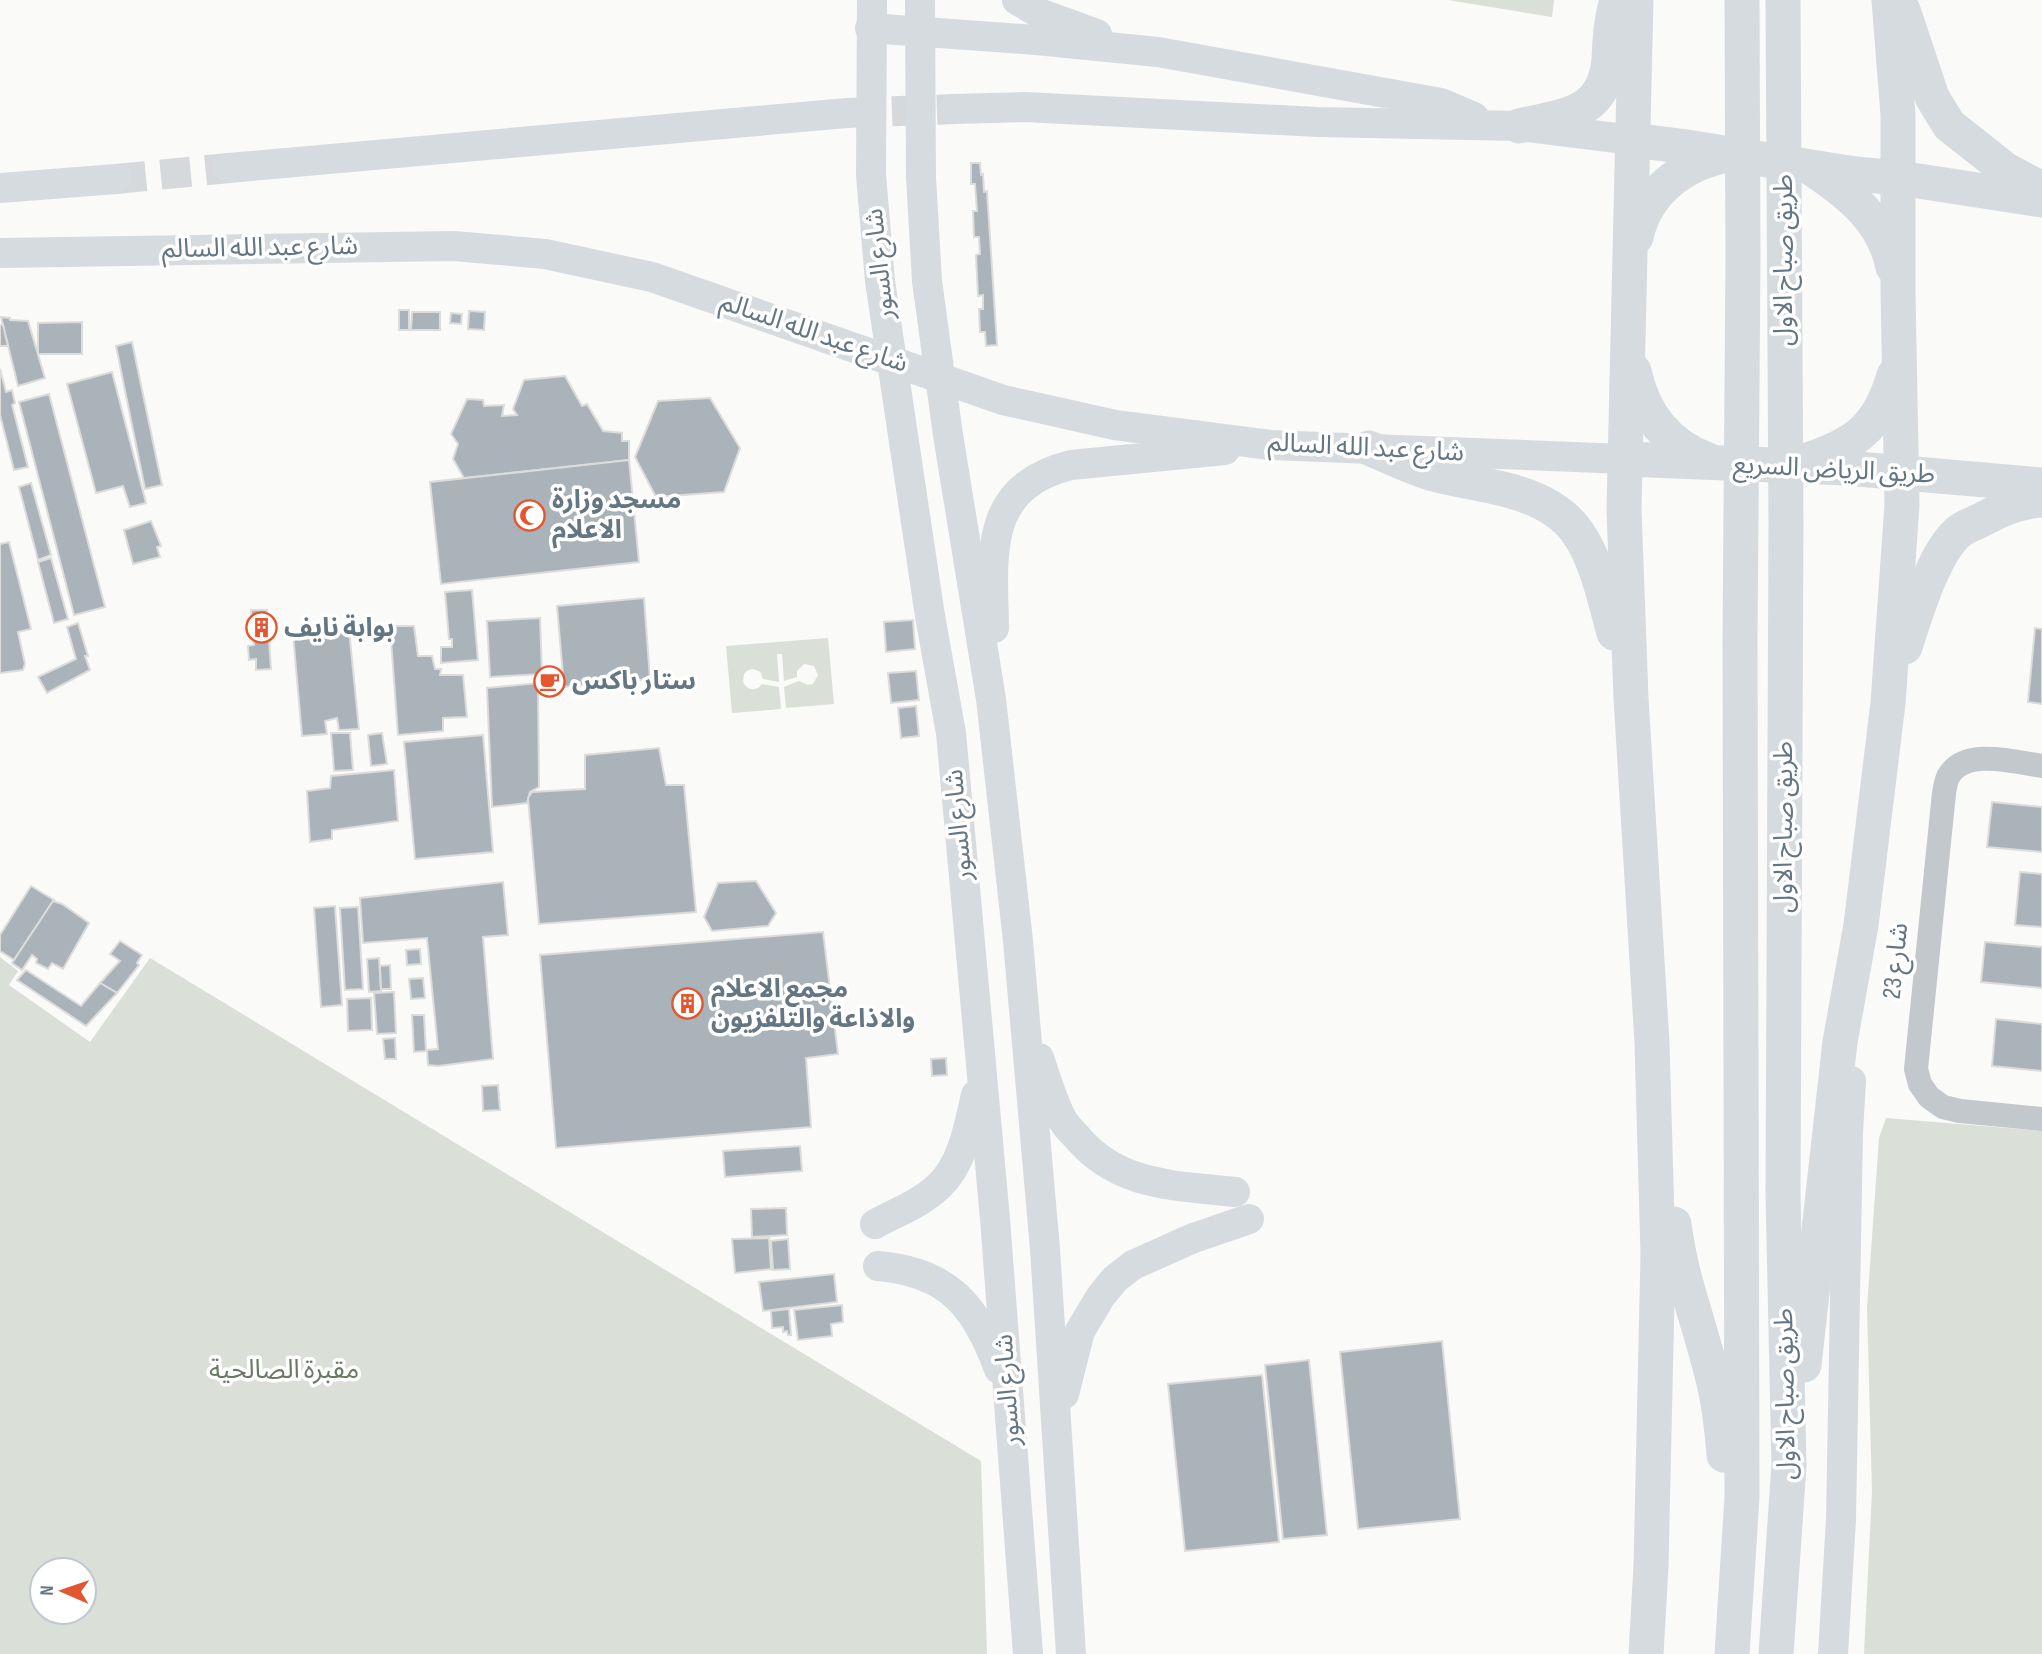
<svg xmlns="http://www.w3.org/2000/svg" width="2042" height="1654" font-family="'Sofia Sans Condensed','Noto Sans Arabic',sans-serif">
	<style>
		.green { fill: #dadfd7; fill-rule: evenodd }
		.building { fill: #aab3b9; stroke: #dcdcda; stroke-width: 2 }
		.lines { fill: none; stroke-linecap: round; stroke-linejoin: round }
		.major-tunnel { stroke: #d5d9db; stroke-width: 30; stroke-dasharray: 30 15; stroke-linecap: butt }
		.minor { stroke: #c3c8cc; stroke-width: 24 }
		.major { stroke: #d6dbdf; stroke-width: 30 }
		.highway { stroke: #d6dbdf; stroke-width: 35 }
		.labels { text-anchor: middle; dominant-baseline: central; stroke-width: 7; stroke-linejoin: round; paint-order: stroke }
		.street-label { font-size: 26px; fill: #657683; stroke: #fff }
		.poi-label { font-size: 26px; font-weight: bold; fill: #657683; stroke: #fff; text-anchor: start }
		.park-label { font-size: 26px; fill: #687a64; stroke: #fff }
	</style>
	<rect width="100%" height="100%" fill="#fafaf8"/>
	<g class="green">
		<path d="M1448 0H1554L1552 17Z"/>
		<path d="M828 638 834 704 786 708 784 687 799 681 808 685 813 684 818 675 814 666 804 664 797 671V677L784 681 782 654H777L779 682 763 679 761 673C755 668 749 668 744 674L743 682C748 691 756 692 762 684L779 687 781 709 732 713 726 646Z"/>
		<path d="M0 957 18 971 9 985 90 1042 150 958 981 1461 987 1654H0ZM42 1570H84V1612H42Z"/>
		<path d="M1886 1118 2042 1131V1654H1864L1872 1491 1867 1308 1879 1138Z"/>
	</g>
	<g class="building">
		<path d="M971 163H980L981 175 983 174 984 192 987 191 997 345 986 346 985 332H980L979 309H983V295L978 296 976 255 980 254 979 237H974L973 211H977L975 184H971Z"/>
		<rect x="399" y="310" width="10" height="20"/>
		<path d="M469 311 485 312 484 330 468 329Z"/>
		<path d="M412 312H440V330H411Z"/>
		<path d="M451 313 462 314 461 324 450 323Z"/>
		<path d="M1 317 10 318V320L28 321 45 378 18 386Z"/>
		<path d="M82 322V354H38V323Z"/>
		<path d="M0 325H3L8 346H0Z"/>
		<path d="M132 342 162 485 145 489 116 346Z"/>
		<path d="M0 369 6 392 12 390 15 403 12 405 28 467 14 470 0 415Z"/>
		<path d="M112 372 146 503 130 507 123 486 96 493 67 384Z"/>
		<path d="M565 376 582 406 587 404 603 431 622 433V441H629V460L464 478 453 459 458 444 451 434 467 399 483 400 484 406 504 405 502 416 517 415 513 409 524 380Z"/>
		<path d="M49 394 105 607 74 615 19 402Z"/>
		<path d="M710 398 740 448 724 492 656 497 635 457 658 401Z"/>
		<path d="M629 460 639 562 441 584 430 482Z"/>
		<path d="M31 483 51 555 38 560 19 487Z"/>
		<path d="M151 521 161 546 157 547 160 557 133 564 124 530Z"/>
		<path d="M9 542 31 629 18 632 25 664 23 670 0 673V544Z"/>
		<path d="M51 558 68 619 54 623 38 562Z"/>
		<path d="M472 590 478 660 441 663V647H452V639H449L445 592Z"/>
		<path d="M644 598 650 679 564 687 557 606Z"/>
		<path d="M251 610H267L271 669 256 670V659L249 660 248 646 254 645Z"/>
		<path d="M540 618 542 674 490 677 487 621Z"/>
		<path d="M913 620 915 649 886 652 884 622Z"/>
		<path d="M78 623 88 656H85L90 670 47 693 38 677 76 659 67 627Z"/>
		<path d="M390 626H414L418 656H432L435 669H441L440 675H463L467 717 443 718V731L398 735Z"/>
		<path d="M2035 628 2042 629V704L2028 702Z"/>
		<path d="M349 630 359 729 339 730 337 718 325 721 327 734 302 736 293 634Z"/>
		<path d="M916 671 919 700 891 703 888 673Z"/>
		<path d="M538 683 539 787 530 792 527 803 492 807 487 688Z"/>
		<path d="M916 706 919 736 901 738 898 708Z"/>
		<path d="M331 733H350L353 770 334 771Z"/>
		<path d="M382 733 387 764 371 766 368 735Z"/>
		<path d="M483 735 493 852 415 859 404 742Z"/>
		<path d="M659 748 666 785H684L696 912 539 924 528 798 532 792 585 789V755Z"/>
		<path d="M394 770 398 821 332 830V839L310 842 307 791 330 788 331 776Z"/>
		<path d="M1992 802 2042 807V852L1987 847Z"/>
		<path d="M2020 872 2042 874V927L2015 925Z"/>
		<path d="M756 881 776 913 768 926 712 931 704 917 718 883Z"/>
		<path d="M503 882 508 935 483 937 493 1059 438 1066 428 1065 427 1050 438 1049 427 938 363 943 360 898Z"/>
		<path d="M31 886 54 900 14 960 0 951V935Z"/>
		<path d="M53 901 62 904 89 923 63 969 52 963 48 969 36 963 37 959 32 955 22 970 12 963Z"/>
		<path d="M335 906 342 1005 321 1007 314 908Z"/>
		<path d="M358 907 363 989 345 990 340 908Z"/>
		<path d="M823 932 838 1054 806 1058 811 1127 556 1148 540 955Z"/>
		<path d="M120 941 142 955 137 963 139 965 117 993 100 983 120 961 110 954Z"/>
		<path d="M1985 942 2042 947V988L1981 982Z"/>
		<path d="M420 949 421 964 407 965 406 950Z"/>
		<path d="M379 958 381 991 369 992 367 959Z"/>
		<path d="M390 965 391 989H381L380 966Z"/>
		<path d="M26 970 81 1006 100 983 117 993 86 1026 17 980Z"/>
		<path d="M423 978 425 998 411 999 409 979Z"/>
		<path d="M394 992 396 1033 377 1034 374 993Z"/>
		<path d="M371 998 372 1030 348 1031 347 999Z"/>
		<path d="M412 1015H424L426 1051 414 1052Z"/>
		<path d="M1996 1019 2042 1024V1071L1992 1066Z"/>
		<path d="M395 1038 396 1059H385L383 1039Z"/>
		<path d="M946 1058 947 1075 932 1076 931 1059Z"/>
		<path d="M498 1085 500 1110 483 1111 482 1086Z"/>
		<path d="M800 1146 802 1171 725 1177 723 1151Z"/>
		<path d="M786 1208 787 1235 752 1237 751 1209Z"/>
		<path d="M769 1238 771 1269 735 1273 732 1239Z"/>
		<path d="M788 1239 790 1269 773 1270 771 1241Z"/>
		<path d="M834 1274 837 1302 763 1311 759 1282Z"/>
		<path d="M842 1305 843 1322 831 1324 832 1336 798 1340 794 1310Z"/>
		<path d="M789 1309 791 1335H788L787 1331 783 1332V1327L772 1328 771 1311Z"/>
		<path d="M1442 1341 1460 1519 1358 1529 1340 1352Z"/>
		<path d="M1309 1360 1327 1535 1283 1539 1265 1365Z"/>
		<path d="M1262 1375 1279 1542 1185 1551 1168 1384Z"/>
	</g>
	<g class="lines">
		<g class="major-tunnel">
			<path d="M847 113 954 109"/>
			<path d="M116 179 229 168"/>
		</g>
		<path class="minor" d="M2042 766C2015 762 1964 747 1948 777 1946 781 1945 788 1944 793L1916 1069 1920 1084 1929 1097 1943 1107 1960 1111 2042 1119"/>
		<g class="major">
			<path d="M872 0 871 175 880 281 930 616 951 733 995 1219 1028 1654"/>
			<path d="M920 0 921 177 927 281 948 435 991 699 1018 941 1045 1249 1071 1654"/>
			<path d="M1017 0 1039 13 1097 34"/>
			<path d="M870 28 1036 40 1158 52 1441 103 1474 117"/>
			<path d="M954 109 1025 107 1318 122 1519 126 1633 140"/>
			<path d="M229 168 847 113"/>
			<path d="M0 188 116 179"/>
			<path d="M0 253 454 246 545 254 652 277 1003 400 1115 425 1270 445 1625 459"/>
			<path d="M994 628C993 555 982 487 1071 465L1225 450"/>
			<path d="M1039 1058C1046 1078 1052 1100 1062 1119 1065 1125 1071 1131 1076 1136 1118 1187 1175 1185 1235 1192"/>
			<path d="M875 1224C897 1212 922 1203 940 1185 963 1163 969 1125 976 1095"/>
			<path d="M878 1266C949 1272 976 1306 999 1369"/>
			<path d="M1064 1394 1080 1331 1101 1296 1115 1279 1133 1265 1160 1253 1191 1239 1249 1219"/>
			<path d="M1833 1654 1841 1519 1848 1132 1851 1081"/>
		</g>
		<g class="highway">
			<path d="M1636 0 1624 509 1631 698 1652 1043 1658 1254 1651 1566 1646 1654"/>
			<path d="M1903 10 1932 97 1949 125 2006 170 2042 189"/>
			<path d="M1519 126C1563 116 1605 115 1609 59 1610 39 1611 19 1617 0"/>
			<path d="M1633 140 1687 147 1855 174 1899 178 2042 200"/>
			<path d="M1814 170C1851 195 1884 221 1893 267"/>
			<path d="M1636 237C1646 191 1682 165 1726 155"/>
			<path d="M1634 371C1643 414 1667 445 1708 460"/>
			<path d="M1369 448C1390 457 1412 468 1433 474 1478 486 1533 487 1568 521 1595 548 1604 597 1614 633"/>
			<path d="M1625 459 1846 468 2042 485"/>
			<path d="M1804 461C1855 445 1879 428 1894 375"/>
			<path d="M1905 647C1915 616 1935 548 1961 530 1969 525 1978 522 1985 518 2003 508 2022 501 2042 500"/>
			<path d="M1674 1224C1680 1276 1700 1325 1712 1375 1719 1401 1722 1429 1724 1455"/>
			<path d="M1804 1365 1840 1042 1861 925 1888 703 1902 505 1898 291V115L1889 0"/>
			<path d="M1732 1654 1742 1497 1740 639 1743 258 1742 0"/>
			<path d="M1776 1654 1789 1465 1783 1194 1786 524 1783 0"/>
		</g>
	</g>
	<defs>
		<symbol id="mosque-ring" viewBox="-11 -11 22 22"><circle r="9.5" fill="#fff" stroke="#e3562f" stroke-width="1.5"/><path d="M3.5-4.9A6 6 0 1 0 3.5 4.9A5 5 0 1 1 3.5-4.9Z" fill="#e3562f"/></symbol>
		<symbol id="building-ring" viewBox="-11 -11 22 22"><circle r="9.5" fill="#fff" stroke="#e3562f" stroke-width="1.5"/><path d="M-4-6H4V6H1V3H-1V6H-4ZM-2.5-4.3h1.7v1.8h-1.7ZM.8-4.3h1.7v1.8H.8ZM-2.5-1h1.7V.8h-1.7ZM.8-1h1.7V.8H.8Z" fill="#e3562f"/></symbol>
		<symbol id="cafe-ring" viewBox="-11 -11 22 22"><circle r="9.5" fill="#fff" stroke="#e3562f" stroke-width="1.5"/><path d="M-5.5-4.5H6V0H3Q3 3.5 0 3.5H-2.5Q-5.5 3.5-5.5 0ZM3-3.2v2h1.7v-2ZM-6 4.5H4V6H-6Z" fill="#e3562f"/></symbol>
	</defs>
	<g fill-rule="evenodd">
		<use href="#mosque-ring" x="512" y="498" width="35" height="35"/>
		<use href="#building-ring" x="244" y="610" width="35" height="35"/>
		<use href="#cafe-ring" x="532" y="664" width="35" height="35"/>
		<use href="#building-ring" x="670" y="986" width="35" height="35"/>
	</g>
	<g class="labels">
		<g class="street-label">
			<text transform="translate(260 248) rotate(-1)">شارع عبد الله السالم</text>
			<text transform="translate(1784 260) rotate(-90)">طريق صباح الاول</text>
			<text transform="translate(880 264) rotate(-96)">شارع السور</text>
			<text transform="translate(814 333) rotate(19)">شارع عبد الله السالم</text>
			<text transform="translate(1366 448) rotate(3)">شارع عبد الله السالم</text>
			<text transform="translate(1834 470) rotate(3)">طريق الرياض السريع</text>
			<text transform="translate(959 825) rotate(-95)">شارع السور</text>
			<text transform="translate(1784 827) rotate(-90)">طريق صباح الاول</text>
			<text transform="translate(1896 961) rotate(-84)">شارع 23</text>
			<text transform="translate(1008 1390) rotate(-94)">شارع السور</text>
			<text transform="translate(1786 1394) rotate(-91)">طريق صباح الاول</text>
		</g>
		<g class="poi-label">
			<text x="552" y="500">مسجد وزارة<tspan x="552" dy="30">الاعلام</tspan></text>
			<text x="284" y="628">بوابة نايف</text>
			<text x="572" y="681">ستار باكس</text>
			<text x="711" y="989">مجمع الاعلام<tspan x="711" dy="30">والاذاعة والتلفزيون</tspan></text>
		</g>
		<g class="park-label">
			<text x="284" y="1370">مقبرة الصالحية</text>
		</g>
	</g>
	<g transform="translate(63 1591) rotate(272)"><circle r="33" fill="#ffffff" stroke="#c1c8cd" stroke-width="2"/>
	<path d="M0-5L12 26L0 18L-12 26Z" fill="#e3562f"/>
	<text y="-10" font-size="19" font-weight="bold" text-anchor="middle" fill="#657683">N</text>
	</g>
</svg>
